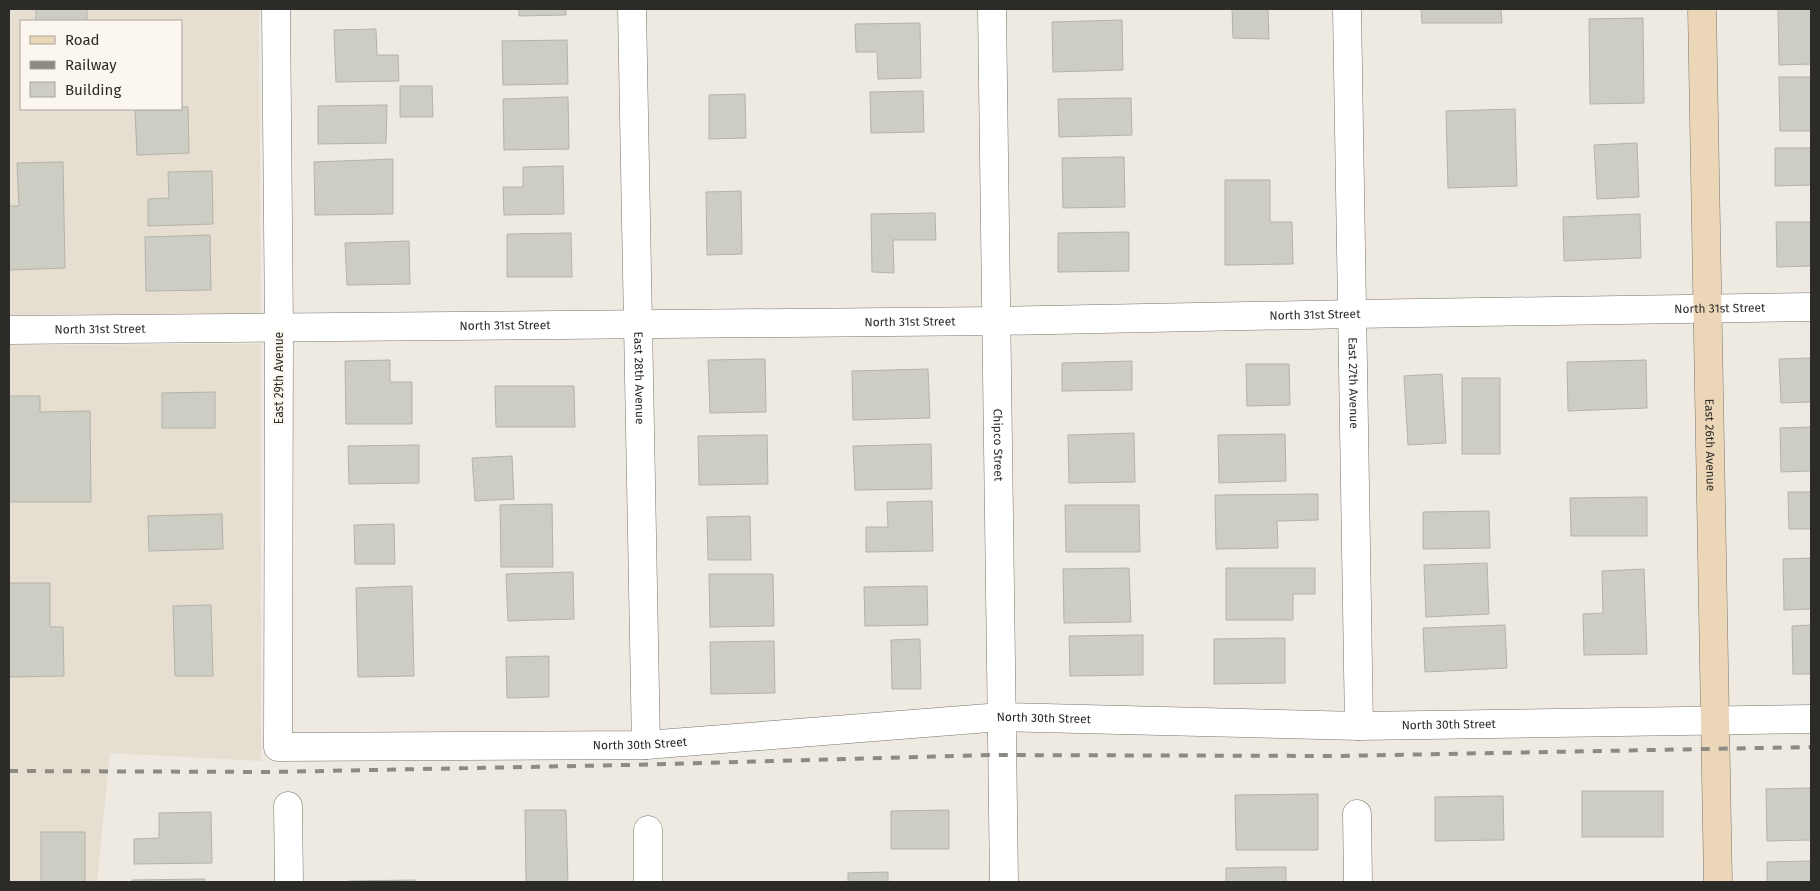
<svg xmlns="http://www.w3.org/2000/svg" width="1820" height="891" font-family="'Fira Sans',sans-serif">
	<style>
		.built { fill: #e6ded0; fill-rule: evenodd }
		.building { fill: #cdcdc4; stroke: #b3b3aa }
		.lines { fill: none; stroke-linecap: round; stroke-linejoin: round }
		.street-casing { stroke: #79756d; stroke-width: 29 }
		.secondary-casing { stroke: #79756d; stroke-width: 29 }
		.street { stroke: #fff; stroke-width: 28 }
		.secondary { stroke: #ecd6b8; stroke-width: 28 }
		.rail { stroke: #8d8a84; stroke-width: 4; stroke-dasharray: 9 9; stroke-linecap: butt }
		.labels { text-anchor: middle; dominant-baseline: central; stroke-width: 4; stroke-linejoin: round; paint-order: stroke }
		.street-label { font-size: 12px; fill: #2d2b28; stroke: #fbf7ee }
	</style>
	<rect width="100%" height="100%" fill="#eeeae1"/>
	<g class="built">
		<path d="M9 9H259L261 313 9 315ZM21 21H181V109H21Z"/>
		<path d="M261 344V761L110 753 97 882H9V345Z"/>
	</g>
	<g class="building">
		<rect x="36" y="9" width="51" height="12"/>
		<path d="M519 9H566V15L519 16Z"/>
		<path d="M1232 9H1268L1269 39 1233 38Z"/>
		<path d="M1421 9H1501L1502 23H1422Z"/>
		<path d="M1778 9H1811V64L1779 65Z"/>
		<path d="M1643 18 1644 103 1590 104 1589 19Z"/>
		<path d="M1122 20 1123 70 1053 72 1052 22Z"/>
		<path d="M920 23 921 78 878 79 877 52H856L855 24Z"/>
		<path d="M376 29 377 55H398L399 81 336 82 334 30Z"/>
		<path d="M567 40 568 84 503 85 502 41Z"/>
		<path d="M1779 77H1811V131H1780Z"/>
		<path d="M400 86H432L433 117H400Z"/>
		<path d="M923 91 924 132 871 133 870 92Z"/>
		<path d="M745 94 746 138 709 139V95Z"/>
		<path d="M568 97 569 149 504 150 503 99Z"/>
		<path d="M1131 98 1132 135 1059 137 1058 99Z"/>
		<path d="M387 105 386 143 318 144V106Z"/>
		<path d="M181 107H188L189 153 137 155 135 109H181Z"/>
		<path d="M1515 109 1517 186 1448 188 1446 111Z"/>
		<path d="M1637 143 1639 197 1597 199 1594 145Z"/>
		<path d="M1775 148H1811V185L1775 186Z"/>
		<path d="M1124 157 1125 207 1063 208 1062 158Z"/>
		<path d="M393 159V214L315 215 314 162Z"/>
		<path d="M63 162 65 268 9 270V206H19L17 163Z"/>
		<path d="M563 166 564 214 504 215 503 187H523V167Z"/>
		<path d="M212 171 213 224 148 226V199L169 198 168 172Z"/>
		<path d="M1225 180H1270V222H1292L1293 264 1225 265Z"/>
		<path d="M741 191 742 254 707 255 706 192Z"/>
		<path d="M935 213 936 240H893L894 273 872 272 871 214Z"/>
		<path d="M1640 214 1641 258 1564 261 1563 217Z"/>
		<path d="M1776 222H1811V266L1777 267Z"/>
		<path d="M1129 232V271L1058 272V233Z"/>
		<path d="M571 233 572 277H507V234Z"/>
		<path d="M210 235 211 290 146 291 145 237Z"/>
		<path d="M409 241 410 284 347 285 345 243Z"/>
		<path d="M1811 358V402L1781 403 1779 359Z"/>
		<path d="M765 359 766 412 710 413 708 360Z"/>
		<path d="M390 360V382H412V424H346L345 361Z"/>
		<path d="M1646 360 1647 408 1568 411 1567 362Z"/>
		<path d="M1132 361V390L1062 391V363Z"/>
		<path d="M1246 364H1289L1290 405 1247 406Z"/>
		<path d="M928 369 930 418 853 420 852 371Z"/>
		<path d="M1442 374 1446 443 1408 445 1404 376Z"/>
		<rect x="1462" y="378" width="38" height="76"/>
		<path d="M495 386H574L575 427H496Z"/>
		<path d="M215 392V428H162V393Z"/>
		<path d="M9 396H40V412L90 411 91 502H9Z"/>
		<path d="M1811 427V471L1781 472 1780 428Z"/>
		<path d="M1134 433 1135 482 1069 483 1068 435Z"/>
		<path d="M1285 434 1286 481 1219 483 1218 435Z"/>
		<path d="M767 435 768 484 699 485 698 436Z"/>
		<path d="M931 444 932 489 855 490 853 446Z"/>
		<path d="M419 445V483L349 484 348 446Z"/>
		<path d="M512 456 514 499 475 501 472 458Z"/>
		<path d="M1788 492H1811V529H1789Z"/>
		<path d="M1318 494V520L1277 521 1278 548 1216 549 1215 495Z"/>
		<path d="M1647 497V536H1571L1570 498Z"/>
		<path d="M932 501 933 551 866 552V527H888L887 502Z"/>
		<path d="M552 504 553 567H501L500 505Z"/>
		<path d="M1065 505H1139L1140 552H1066Z"/>
		<path d="M1489 511 1490 548 1423 549V512Z"/>
		<path d="M222 514 223 549 149 551 148 516Z"/>
		<path d="M750 516 751 560H708L707 517Z"/>
		<path d="M394 524 395 564H355L354 525Z"/>
		<path d="M1811 558V609L1784 610 1783 559Z"/>
		<path d="M1487 563 1489 614 1426 617 1424 565Z"/>
		<path d="M1129 568 1131 622 1064 623 1063 569Z"/>
		<path d="M1226 568H1315V594H1293V620H1226Z"/>
		<path d="M1644 569 1647 654 1584 655 1583 614 1603 613 1602 571Z"/>
		<path d="M573 572 574 619 508 621 506 574Z"/>
		<path d="M709 574H773L774 626 710 627Z"/>
		<path d="M9 583H50V627H63L64 676 9 677Z"/>
		<path d="M412 586 414 676 358 677 356 588Z"/>
		<path d="M927 586 928 625 865 626 864 587Z"/>
		<path d="M211 605 213 676H175L173 606Z"/>
		<path d="M1505 625 1507 668 1425 672 1423 628Z"/>
		<path d="M1811 625V674H1793L1792 626Z"/>
		<path d="M1143 635V675L1070 676 1069 636Z"/>
		<path d="M1285 638V683L1214 684V639Z"/>
		<path d="M920 639 921 689H892L891 640Z"/>
		<path d="M774 641 775 693 711 694 710 642Z"/>
		<path d="M549 656V697L507 698 506 657Z"/>
		<path d="M1811 788V840L1767 841 1766 789Z"/>
		<rect x="1582" y="791" width="81" height="46"/>
		<path d="M1318 794V850H1236L1235 795Z"/>
		<path d="M1503 796 1504 840 1435 841V797Z"/>
		<path d="M525 810H566L568 882H526Z"/>
		<path d="M949 810V849H891V811Z"/>
		<path d="M211 812 212 863 134 864V839L159 838V813Z"/>
		<rect x="41" y="832" width="44" height="50"/>
		<path d="M1811 861V882H1767V862Z"/>
		<path d="M1286 867V882H1226V868Z"/>
		<path d="M888 872V882H848V873Z"/>
		<path d="M205 879V882H132V880Z"/>
		<path d="M415 880V882H349V881Z"/>
	</g>
	<g class="lines">
		<defs>
			<g id="street">
				<path id="s1" d="M276 9 279 329 278 747 646 745 1001 717 1359 726 1811 719"/>
				<path id="s2" d="M632 9 646 745"/>
				<path id="s3" d="M992 9 1004 882"/>
				<path id="s4" d="M1347 9 1359 726"/>
				<path id="s5" d="M9 330 997 321 1353 314 1811 307"/>
				<path d="M288 806 289 882"/>
				<path d="M1357 814 1358 882"/>
				<path d="M648 830V882"/>
			</g>
			<g id="secondary">
				<path id="s6" d="M1702 9 1718 882"/>
			</g>
		</defs>
		<use href="#street" class="street-casing"/>
		<use href="#secondary" class="secondary-casing"/>
		<use href="#street" class="street"/>
		<use href="#secondary" class="secondary"/>
		<path class="rail" d="M9 771 272 772 626 765 988 755 1337 756 1811 747"/>
	</g>
	<g class="labels">
		<g class="street-label">
			<text stroke="none"><textPath href="#s5" startOffset="1711">North 31st Street</textPath></text>
			<text stroke="none"><textPath href="#s5" startOffset="1306">North 31st Street</textPath></text>
			<text stroke="none"><textPath href="#s5" startOffset="901">North 31st Street</textPath></text>
			<text stroke="none"><textPath href="#s5" startOffset="496">North 31st Street</textPath></text>
			<text stroke="none"><textPath href="#s5" startOffset="91">North 31st Street</textPath></text>
			<text stroke="none"><textPath href="#s2" startOffset="369">East 28th Avenue</textPath></text>
			<text transform="translate(279 378) rotate(-90)">East 29th Avenue</text>
			<text stroke="none"><textPath href="#s4" startOffset="374">East 27th Avenue</textPath></text>
			<text stroke="none"><textPath href="#s6" startOffset="436">East 26th Avenue</textPath></text>
			<text stroke="none"><textPath href="#s3" startOffset="436">Chipco Street</textPath></text>
			<text stroke="none"><textPath href="#s1" startOffset="1505">North 30th Street</textPath></text>
			<text stroke="none"><textPath href="#s1" startOffset="1910">North 30th Street</textPath></text>
			<text stroke="none"><textPath href="#s1" startOffset="1100">North 30th Street</textPath></text>
		</g>
	</g>
	<rect width="1820" height="891" fill="none" stroke="#2d2b28" stroke-width="20"/>
	<rect x="20" y="20" width="162" height="90" fill="#fbf7ee" stroke="#a9a59f"/>
	<rect x="30" y="36" width="25" height="8" fill="#ecd6b8" stroke="#a9a59f"/>
	<text x="65" y="45" font-size="15" fill="#2d2b28">Road</text>
	<rect x="30" y="61" width="25" height="8" fill="#8d8a84" stroke="#a9a59f"/>
	<text x="65" y="70" font-size="15" fill="#2d2b28">Railway</text>
	<rect x="30" y="82" width="25" height="15" fill="#cdcdc4" stroke="#a9a59f"/>
	<text x="65" y="95" font-size="15" fill="#2d2b28">Building</text>
</svg>
